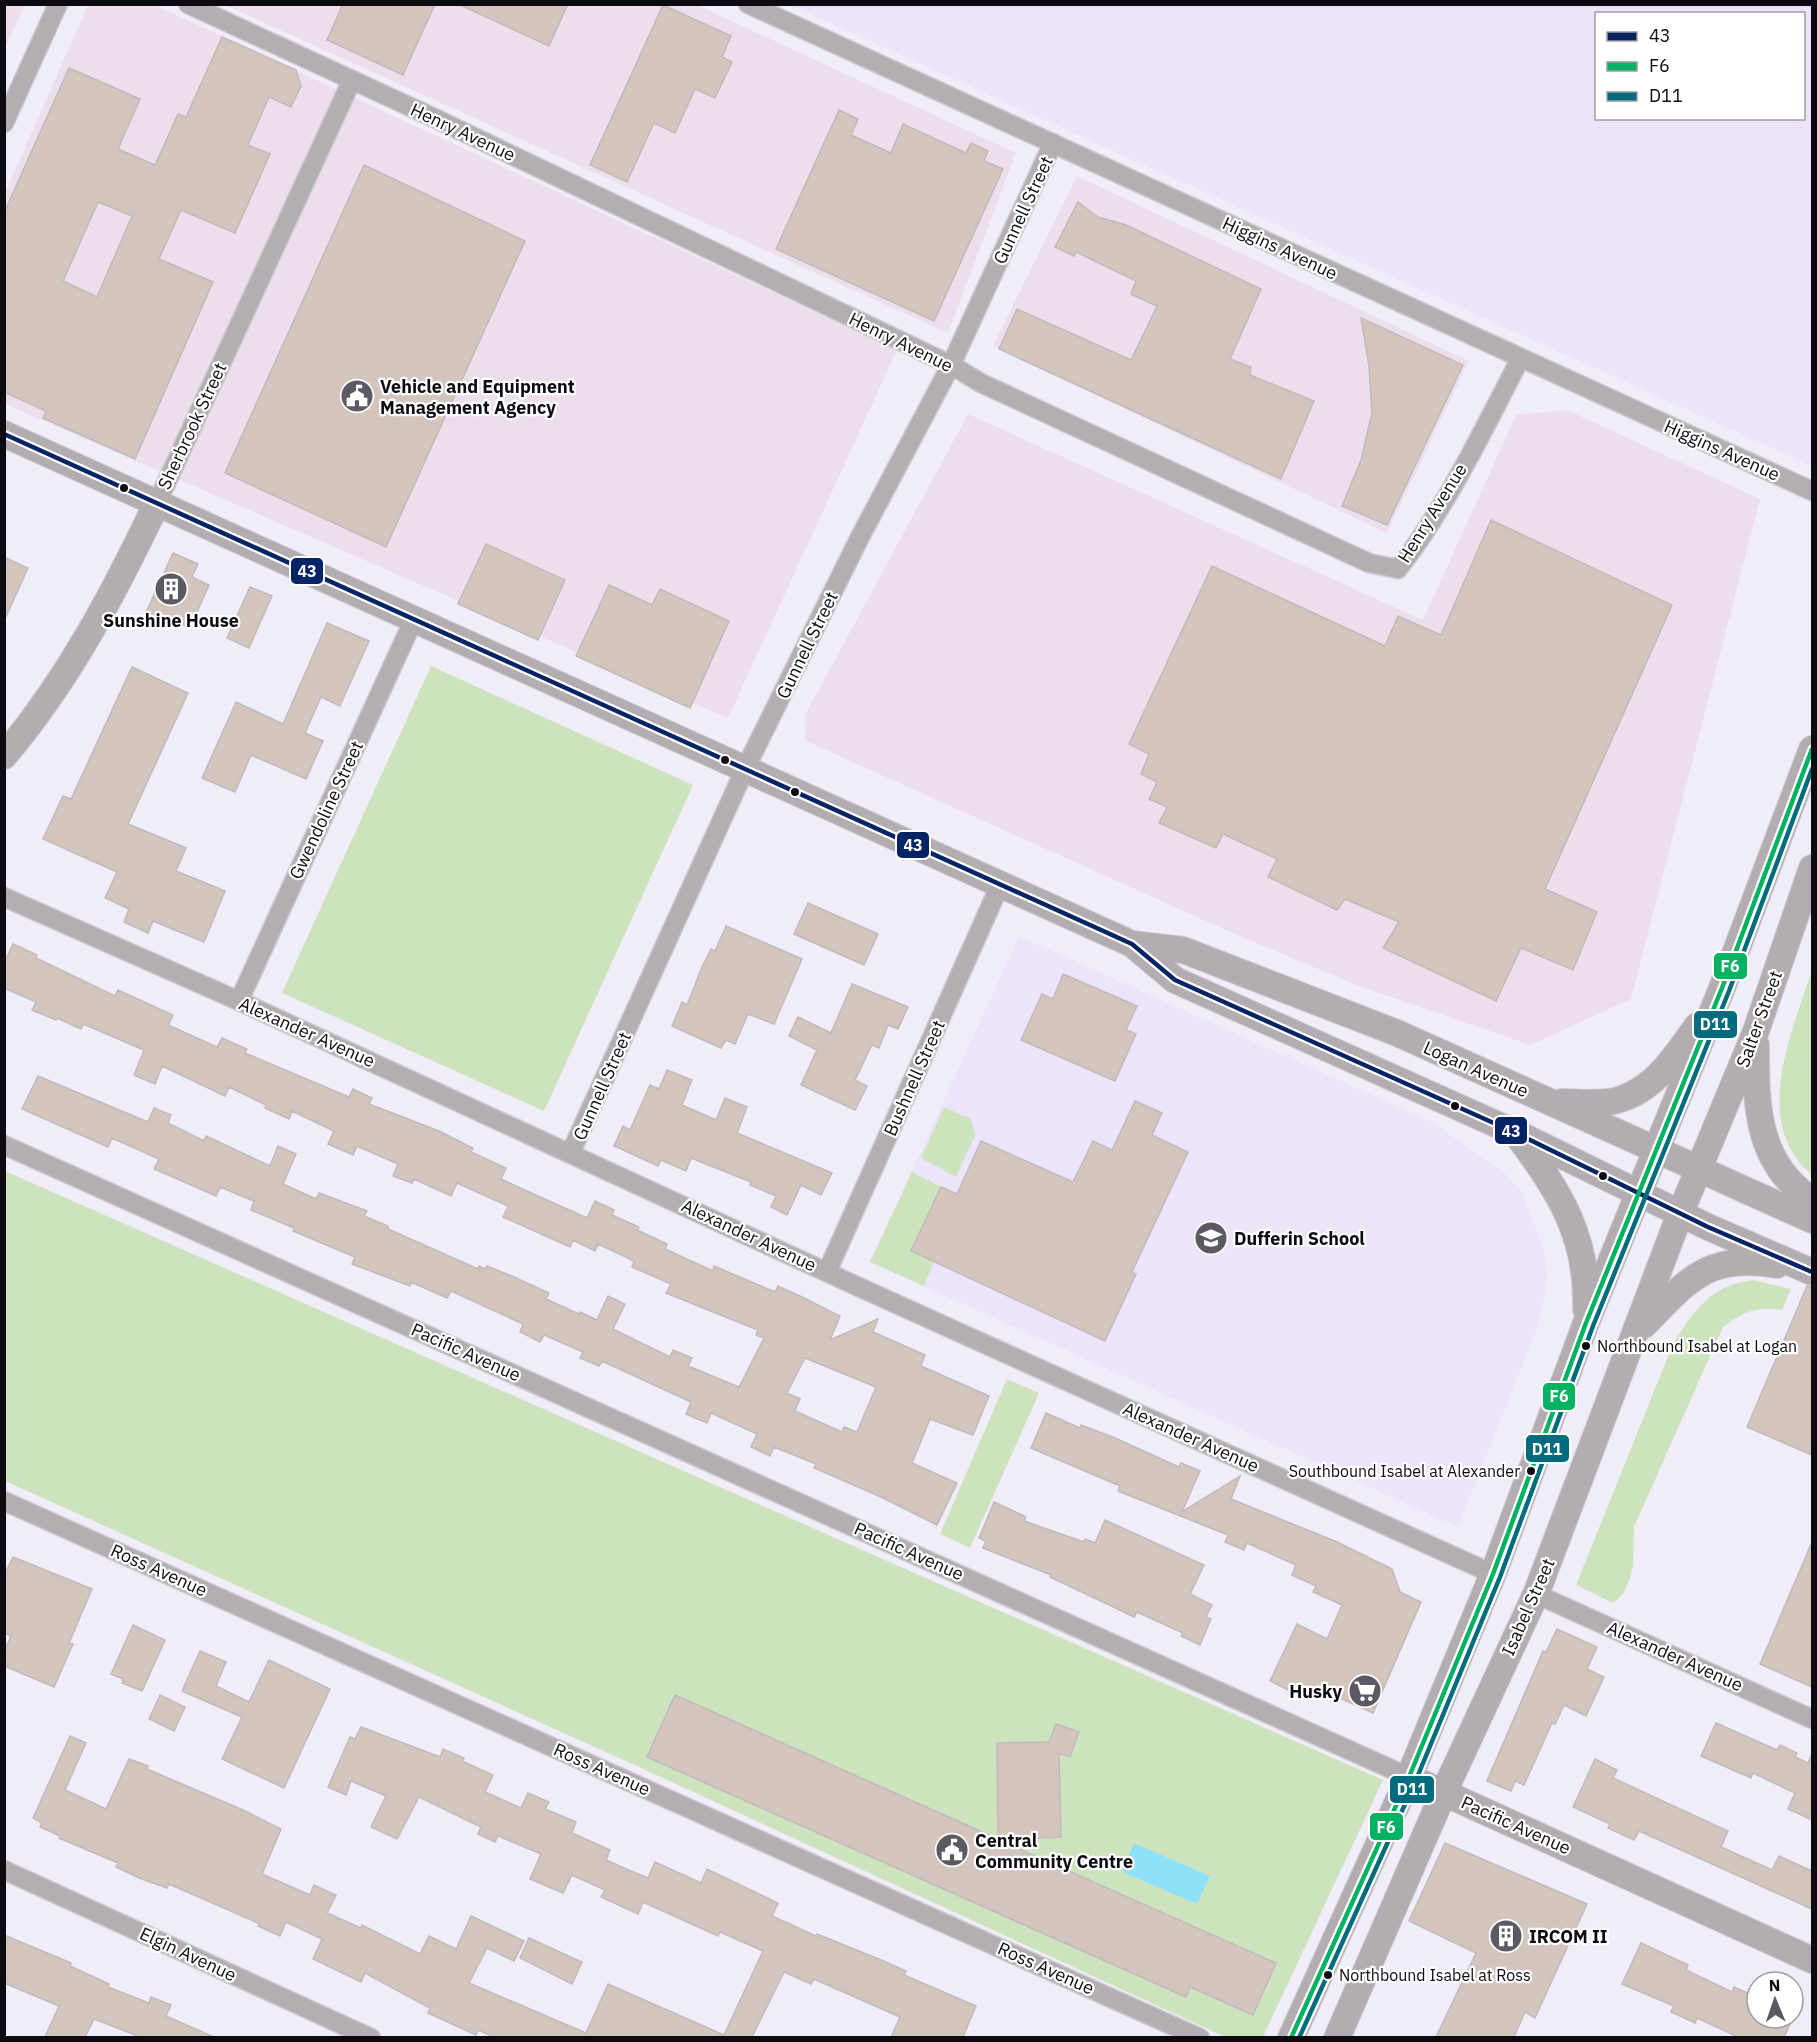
<svg xmlns="http://www.w3.org/2000/svg" width="1817" height="2042" font-family="'IBM Plex Sans',sans-serif">
	<style>
		.industrial { fill: #ecdfeb }
		.built { fill: #ebe4fa; fill-rule: evenodd }
		.green { fill: #cde3be }
		.water { fill: #8fe1f7 }
		.building { fill: #d3c5bd; stroke: #c0babc; stroke-width: 1.5; fill-rule: evenodd }
		.lines { fill: none; stroke-linecap: round; stroke-linejoin: round }
		.street-casing { stroke: #cdcad2; stroke-width: 21 }
		.secondary-casing { stroke: #cdcad2; stroke-width: 28 }
		.street { stroke: #b3aeb1; stroke-width: 18 }
		.secondary { stroke: #b3adb1; stroke-width: 26 }
		.bus-1-casing { stroke: #fff; stroke-width: 9 }
		.bus-2-casing { stroke: #fff; stroke-width: 9 }
		.bus-3-casing { stroke: #fff; stroke-width: 9 }
		.bus-1 { stroke: #052465; stroke-width: 4.5 }
		.bus-2 { stroke: #00b262; stroke-width: 4.5 }
		.bus-3 { stroke: #026c7e; stroke-width: 4.5 }
		.bus-dot { fill: #0d0a12; stroke: #fff; stroke-width: 2 }
		.labels { text-anchor: middle; dominant-baseline: central; stroke-width: 4.5; stroke-linejoin: round; paint-order: stroke }
		.bus-label { font-size: 16px; fill: #0d0a12; stroke: #fff; text-anchor: start }
		.street-label { font-size: 18px; fill: #0d0a12; stroke: #fff }
		.poi-label { font-size: 18px; font-weight: bold; fill: #0d0a12; stroke: #fff; text-anchor: start }
		.line-badge { stroke: #fff; stroke-width: 2 }
		.badge-label { font-size: 16px; text-anchor: middle; font-weight: bold; fill: #fff }
	</style>
	<rect width="100%" height="100%" fill="#f0edf8"/>
	<g class="industrial">
		<path d="M5 4 25 5 5 48 4 5Z"/>
		<path d="M88 5H155L897 350 728 718 5 404V193Z"/>
		<path d="M225 5H697L1016 153 948 333Z"/>
		<path d="M1077 176 1469 361 1387 533 993 346Z"/>
		<path d="M1567 410 1760 499 1631 999 1530 1045 1356 985 1219 927 806 741 805 715 968 414 1423 620 1516 415Z"/>
	</g>
	<g class="built">
		<path d="M790 5H1812V466ZM1596 14H1804V118H1596Z"/>
		<path d="M1019 936 1432 1122 1507 1175 1522 1193 1544 1250 1547 1273 1544 1300 1537 1329 1458 1527 870 1262Z"/>
	</g>
	<g class="green">
		<path d="M431 666 693 785 544 1111 282 993Z"/>
		<path d="M1812 970V1175C1750 1123 1792 1032 1812 970Z"/>
		<path d="M944 1107 971 1119 975 1135 956 1177 921 1158Z"/>
		<path d="M5 1171 1383 1780 1263 2037H1225L639 1767 5 1481Z"/>
		<path d="M912 1172 941 1187 911 1251 934 1262 924 1286 870 1262Z"/>
		<path d="M1753 1280 1791 1289 1782 1310C1757 1306 1743 1312 1723 1327L1634 1527 1633 1566 1629 1581 1623 1594 1613 1603 1576 1585 1673 1344C1694 1310 1711 1285 1753 1280Z"/>
		<path d="M1007 1379 1039 1393 970 1548 940 1534Z"/>
	</g>
	<path class="water" d="M1134 1843 1210 1876 1197 1904 1122 1872Z"/>
	<g class="building">
		<path d="M343 4H435L403 75 327 40Z"/>
		<path d="M458 4H568L549 46Z"/>
		<path d="M663 5 731 36 722 57 732 62 715 98 695 89 675 133 654 123 627 182 590 165Z"/>
		<path d="M222 37 296 70 301 86 291 107 269 97 248 145 270 154 235 233 181 210 159 259 213 282 135 459 43 418 46 411 4 392V213L69 68 140 99 118 149 155 165 178 114 186 117ZM98 202 132 216 97 297 63 281Z"/>
		<path d="M839 110 858 119 851 135 891 153 903 124 966 153 971 143 988 151 984 161 1003 169 934 321 776 249Z"/>
		<path d="M364 165 525 241 386 547 225 473Z"/>
		<path d="M1078 202 1098 217 1126 225 1261 289 1230 359 1251 367 1250 375 1314 401 1281 479 999 349 1017 309 1131 360 1157 306 1131 294 1136 281 1076 252 1074 256 1055 247Z"/>
		<path d="M1361 318 1463 365 1387 525 1342 506 1361 460 1372 413 1369 366Z"/>
		<path d="M1491 520 1672 605 1545 889 1597 912 1573 970 1521 948 1496 1001 1383 948 1399 922 1345 899 1337 910 1268 877 1277 859 1223 834 1216 848 1159 823 1167 807 1149 799 1157 782 1141 774 1149 754 1129 744 1212 566 1385 646 1398 616 1441 635Z"/>
		<path d="M486 544 565 580 538 640 458 604Z"/>
		<path d="M173 553 198 564 192 577 209 585 194 619 189 617 185 626 172 620 169 626 145 615Z"/>
		<path d="M4 557 28 568 4 621Z"/>
		<path d="M609 585 652 605 660 589 729 621 690 708 576 656Z"/>
		<path d="M250 587 272 596 249 648 227 638Z"/>
		<path d="M327 623 369 641 340 706 321 697 305 733 323 741 306 779 251 755 235 792 202 778 236 702 283 724Z"/>
		<path d="M132 667 188 693 128 824 186 848 176 871 225 891 204 942 153 921 148 933 124 922 129 909 105 898 117 872 43 839 63 796 71 799Z"/>
		<path d="M808 903 878 934 864 965 794 934Z"/>
		<path d="M726 926 802 959 774 1024 748 1014 735 1044 726 1040 721 1048 672 1026 682 1002 687 1005 702 967 711 949 715 951Z"/>
		<path d="M13 944 37 955 36 958 115 996 118 990 173 1015 168 1025 217 1047 222 1038 247 1049 245 1053 349 1097 353 1089 372 1098 369 1104 439 1131 473 1148 471 1152 506 1168 501 1179 538 1196 587 1218 595 1201 614 1210 612 1215 639 1227 637 1230 667 1244 665 1249 713 1271 714 1266 775 1292 778 1286 802 1297 840 1316 830 1340 878 1319 873 1332 925 1355 921 1366 989 1396 973 1435 930 1419 912 1463 957 1483 937 1525 881 1497 814 1468 816 1464 774 1447 770 1456 751 1447 757 1434 711 1413 707 1423 686 1414 691 1402 602 1361 599 1366 580 1358 583 1352 544 1335 540 1342 520 1332 523 1324 451 1291 447 1298 411 1282 410 1286 352 1264 355 1257 293 1231 294 1228 251 1210 254 1201 220 1187 216 1196 154 1169 159 1159 112 1138 108 1147 22 1109 38 1076 148 1122 154 1108 171 1115 168 1123 204 1141 206 1136 270 1166 278 1146 296 1154 283 1184 316 1199 319 1193 367 1211 364 1216 388 1226V1229L478 1269 479 1266 485 1269 487 1266 514 1277 549 1293 546 1299 579 1314 580 1312 597 1320 608 1296 625 1304 613 1329 670 1357 673 1350 692 1358 688 1366 739 1387 764 1338 756 1335 758 1330 666 1293 671 1284 632 1267 634 1261 598 1244 595 1251 573 1240 570 1247 503 1217 508 1206 457 1183 451 1196 414 1179 412 1183 393 1176 398 1164 357 1146 353 1155 328 1144 334 1131 292 1111 289 1119 265 1108 266 1105 229 1087 225 1096 162 1066 155 1084 134 1075 144 1050 83 1024 81 1029 57 1018 56 1020 32 1010 36 1002 4 988V963ZM805 1358 876 1387 857 1432 844 1427 842 1432 795 1411 800 1399 787 1393Z"/>
		<path d="M1063 974 1137 1006 1126 1030 1136 1034 1115 1081 1021 1040 1042 994 1053 999Z"/>
		<path d="M852 984 908 1007 898 1029 888 1025 879 1048 872 1045 855 1080 867 1086 855 1110 801 1085 817 1050 789 1036 798 1017 831 1033Z"/>
		<path d="M667 1070 692 1080 682 1105 716 1120 725 1098 747 1107 737 1133 832 1173 821 1195 801 1185 787 1215 771 1207 776 1196 750 1185 751 1182 691 1158 686 1171 661 1160 658 1166 614 1146 623 1126 630 1130 650 1085 659 1089Z"/>
		<path d="M1135 1101 1162 1113 1152 1135 1188 1152 1132 1272 1136 1274 1105 1341 911 1251 941 1187 957 1194 981 1141 1073 1182 1093 1141 1112 1150Z"/>
		<path d="M1807 1286 1812 1287V1455L1747 1427Z"/>
		<path d="M1046 1413 1080 1428 1081 1425 1115 1438 1179 1467 1181 1463 1200 1471 1182 1512 1240 1476 1231 1499 1337 1542 1392 1569 1400 1592 1421 1602 1373 1713 1329 1693 1326 1699 1293 1684 1290 1691 1270 1681 1297 1624 1327 1639 1342 1605 1313 1592 1316 1586 1292 1575 1296 1565 1247 1543 1244 1550 1225 1542 1228 1535 1118 1491 1120 1486 1031 1448Z"/>
		<path d="M994 1502 1020 1514 1026 1517 1024 1521 1084 1542 1085 1539 1095 1543 1105 1520 1204 1565 1190 1594 1212 1605 1206 1617 1211 1619 1200 1645 1181 1636 1183 1633 1137 1612 1134 1617 1050 1577 1051 1575 983 1548 986 1541 979 1538Z"/>
		<path d="M1812 1542V1687L1760 1664Z"/>
		<path d="M13 1557 92 1589 69 1643 73 1644 54 1687 4 1666V1652L11 1636 4 1633V1576Z"/>
		<path d="M133 1625 165 1640 142 1691 122 1683 123 1679 111 1674Z"/>
		<path d="M1557 1629 1597 1647 1587 1669 1604 1677 1586 1716 1564 1705 1555 1724 1552 1723 1524 1785 1515 1781 1511 1791 1487 1781 1543 1651 1546 1652Z"/>
		<path d="M200 1651 226 1662 216 1686 249 1702 269 1660 330 1689 284 1788 222 1759 242 1717 182 1691Z"/>
		<path d="M160 1695 185 1707 174 1731 149 1719Z"/>
		<path d="M675 1695 998 1839 997 1743 1049 1742 1056 1724 1079 1732 1070 1757 1059 1753 1061 1837 999 1840 1276 1963 1253 2015 1190 1987 1186 1997 647 1757Z"/>
		<path d="M1716 1723 1777 1750 1780 1745 1797 1753 1795 1757 1808 1763 1812 1754V1820L1788 1809 1795 1793 1753 1773 1751 1778 1701 1756Z"/>
		<path d="M361 1727 440 1757 443 1749 464 1758 462 1761 493 1775 485 1792 521 1808 528 1793 549 1802 545 1809 576 1822 572 1833 610 1850 606 1860 631 1871 648 1878 655 1862 701 1883 707 1869 778 1903 772 1916 816 1936 817 1934 886 1962 906 1971 904 1975 976 2006 963 2037H891L900 2017 814 1979 811 1984 784 1972 752 2037H494L478 2030 476 2035 428 2013 430 2008 365 1973 361 1982 313 1959 322 1939 286 1922 280 1936 258 1926 260 1924 169 1884 167 1888 139 1878 116 1867 118 1863 59 1838 60 1836 40 1827 42 1823 33 1818 70 1736 86 1743 65 1790 106 1809 129 1759 148 1766 147 1769 243 1810 281 1829 262 1874 310 1895 314 1885 336 1895 327 1913 361 1928 362 1925 420 1954 429 1936 456 1949 471 1916 524 1941 514 1961 487 1948 469 1983 586 2033 608 1984 724 2035 763 1951 720 1932 718 1936 643 1902 638 1914 601 1897 605 1890 572 1875 563 1893 530 1879 541 1854 498 1836 495 1842 478 1834 481 1827 419 1797 397 1839 371 1827 386 1796 351 1781 346 1795 328 1787 350 1737 355 1739Z"/>
		<path d="M1595 1759 1617 1770 1613 1778 1728 1831 1721 1847 1772 1870 1779 1856 1812 1871V1909L1639 1831 1634 1840 1608 1828 1610 1824 1573 1807Z"/>
		<path d="M1445 1843 1587 1904 1535 2018 1525 2012 1514 2037H1436L1476 1953 1409 1921Z"/>
		<path d="M4 1935 71 1963 70 1966 109 1984 108 1987 149 2003 151 1997 171 2005 166 2016 214 2037H140L94 2019 85 2037H45L59 2006 4 1983Z"/>
		<path d="M529 1938 582 1962 572 1984 520 1958Z"/>
		<path d="M1641 1943 1688 1965 1686 1970 1732 1992 1734 1987 1757 1997V2018H1793L1784 2037H1738L1697 2018 1695 2023 1671 2012 1674 2006 1622 1984Z"/>
	</g>
	<g class="lines">
		<defs>
			<g id="street">
				<path d="M188 4 430 116 951 365 981 383 1369 563 1398 569C1445 510 1485 427 1520 359"/>
				<path d="M748 4 1812 491"/>
				<path d="M4 123 58 4"/>
				<path d="M157 503 352 80"/>
				<path d="M4 897 239 1001 861 1288 1493 1574"/>
				<path d="M239 1001 414 619"/>
				<path d="M4 1145 1409 1777"/>
				<path d="M571 1152 745 769 859 539 951 365 1053 143"/>
				<path d="M827 1272 1000 885"/>
				<path d="M4 1501 1200 2038"/>
				<path d="M1536 1594 1812 1719"/>
				<path d="M4 1870 371 2038"/>
			</g>
			<g id="secondary">
				<path d="M4 434 1132 944 1175 980 1516 1133 1708 1227 1812 1272"/>
				<path d="M4 756C69 679 114 593 157 503"/>
				<path d="M1132 944 1183 950 1397 1033 1812 1220"/>
				<path d="M1756 1045C1756 1105 1756 1163 1812 1200"/>
				<path d="M1562 1102C1577 1102 1593 1104 1608 1102 1650 1096 1675 1058 1697 1026"/>
				<path d="M1518 1136C1560 1193 1588 1236 1586 1309"/>
				<path d="M1644 1325C1690 1278 1707 1254 1777 1265"/>
				<path d="M1409 1777 1812 1960"/>
				<path d="M1291 2038 1409 1777 1493 1574 1586 1323 1722 988 1812 749"/>
				<path d="M1337 2038 1444 1792 1536 1594 1680 1214 1756 1031 1812 868"/>
			</g>
		</defs>
		<use href="#street" class="street-casing"/>
		<use href="#secondary" class="secondary-casing"/>
		<use href="#street" class="street"/>
		<use href="#secondary" class="secondary"/>
		<defs>
			<path id="bus-1" d="M4 434 1132 944 1175 980 1516 1133 1708 1227 1812 1272"/>
			<path id="bus-2" d="M1291 2038 1409 1777 1493 1574 1586 1323 1722 988 1812 749"/>
			<path id="bus-3" d="M1299 2038 1416 1780 1500 1577 1593 1326 1729 991 1812 769"/>
		</defs>
		<use href="#bus-1" class="bus-1-casing"/>
		<use href="#bus-2" class="bus-2-casing"/>
		<use href="#bus-3" class="bus-3-casing"/>
		<use href="#bus-1" class="bus-1"/>
		<use href="#bus-2" class="bus-2"/>
		<use href="#bus-3" class="bus-3"/>
	</g>
	<defs>
		<symbol id="civic-disc" viewBox="-11 -11 22 22"><circle r="9.5" fill="#5c5962" stroke="#fff"/><path d="M-.6-6.5H3V-4.5H.6V-3L4-1V1h2V6H-6V1h2V-1L-.6-3ZM-1.2 2.5V6h2.4V2.5Z" fill="#fff"/></symbol>
		<symbol id="building-disc" viewBox="-11 -11 22 22"><circle r="9.5" fill="#5c5962" stroke="#fff"/><path d="M-4-6H4V6H1V3H-1V6H-4ZM-2.5-4.3h1.7v1.8h-1.7ZM.8-4.3h1.7v1.8H.8ZM-2.5-1h1.7V.8h-1.7ZM.8-1h1.7V.8H.8Z" fill="#fff"/></symbol>
		<symbol id="school-disc" viewBox="-11 -11 22 22"><circle r="9.5" fill="#5c5962" stroke="#fff"/><path d="M0-5L7-2L0 1L-7-2ZM-4 1L0 2.5L4 1V4Q0 6-4 4Z" fill="#fff"/></symbol>
		<symbol id="supermarket-disc" viewBox="-11 -11 22 22"><circle r="9.5" fill="#5c5962" stroke="#fff"/><path d="M-6-5.5h2.5l.6 2H6L4.5 2H-2.5L-4.4-4H-6ZM-1.5 3.2a1.3 1.3 0 1 0 .1 0ZM3 3.2a1.3 1.3 0 1 0 .1 0Z" fill="#fff"/></symbol>
	</defs>
	<g fill-rule="evenodd">
		<use href="#civic-disc" x="338" y="377" width="38" height="38"/>
		<use href="#building-disc" x="152" y="570" width="38" height="38"/>
		<use href="#school-disc" x="1192" y="1219" width="38" height="38"/>
		<use href="#supermarket-disc" x="1346" y="1672" width="38" height="38"/>
		<use href="#civic-disc" x="933" y="1831" width="38" height="38"/>
		<use href="#building-disc" x="1487" y="1917" width="38" height="38"/>
	</g>
	<g class="bus-dot">
		<circle cx="124" cy="488" r="5"/>
		<circle cx="725" cy="760" r="5"/>
		<circle cx="795" cy="792" r="5"/>
		<circle cx="1455" cy="1106" r="5"/>
		<circle cx="1603" cy="1176" r="5"/>
		<circle cx="1586" cy="1346" r="5"/>
		<circle cx="1531" cy="1471" r="5"/>
		<circle cx="1328" cy="1975" r="5"/>
	</g>
	<g class="labels">
		<g class="bus-label">
			<text x="1597" y="1346">Northbound Isabel at Logan</text>
			<text x="1520" y="1471" text-anchor="end">Southbound Isabel at Alexander</text>
			<text x="1339" y="1975">Northbound Isabel at Ross</text>
		</g>
		<g class="street-label">
			<text transform="translate(463 132) rotate(25)">Henry Avenue</text>
			<text transform="translate(1023 210) rotate(-65)">Gunnell Street</text>
			<text transform="translate(1280 248) rotate(25)">Higgins Avenue</text>
			<text transform="translate(901 342) rotate(26)">Henry Avenue</text>
			<text transform="translate(192 426) rotate(-65)">Sherbrook Street</text>
			<text transform="translate(1722 450) rotate(24)">Higgins Avenue</text>
			<text transform="translate(1432 513) rotate(-58)">Henry Avenue</text>
			<text transform="translate(807 645) rotate(-64)">Gunnell Street</text>
			<text transform="translate(326 810) rotate(-65)">Gwendoline Street</text>
			<text transform="translate(1759 1019) rotate(-70)">Salter Street</text>
			<text transform="translate(307 1032) rotate(24)">Alexander Avenue</text>
			<text transform="translate(1476 1069) rotate(24)">Logan Avenue</text>
			<text transform="translate(914 1078) rotate(-66)">Bushnell Street</text>
			<text transform="translate(602 1086) rotate(-66)">Gunnell Street</text>
			<text transform="translate(749 1235) rotate(25)">Alexander Avenue</text>
			<text transform="translate(466 1352) rotate(24)">Pacific Avenue</text>
			<text transform="translate(1191 1437) rotate(24)">Alexander Avenue</text>
			<text transform="translate(909 1551) rotate(24)">Pacific Avenue</text>
			<text transform="translate(159 1570) rotate(24)">Ross Avenue</text>
			<text transform="translate(1528 1607) rotate(-66)">Isabel Street</text>
			<text transform="translate(1675 1656) rotate(24)">Alexander Avenue</text>
			<text transform="translate(602 1769) rotate(24)">Ross Avenue</text>
			<text transform="translate(1516 1825) rotate(24)">Pacific Avenue</text>
			<text transform="translate(188 1954) rotate(25)">Elgin Avenue</text>
			<text transform="translate(1046 1968) rotate(24)">Ross Avenue</text>
		</g>
		<g class="poi-label">
			<text x="380" y="386">Vehicle and Equipment<tspan x="380" dy="21">Management Agency</tspan></text>
			<text x="171" y="620" text-anchor="middle">Sunshine House</text>
			<text x="1234" y="1238">Dufferin School</text>
			<text x="1342" y="1691" text-anchor="end">Husky</text>
			<text x="975" y="1840">Central<tspan x="975" dy="21">Community Centre</tspan></text>
			<text x="1529" y="1936">IRCOM II</text>
		</g>
	</g>
	<g class="line-badge">
		<rect x="290" y="557" width="34" height="28" rx="6" fill="#052465"/>
		<rect x="896" y="831" width="34" height="28" rx="6" fill="#052465"/>
		<rect x="1713" y="952" width="35" height="28" rx="6" fill="#00b262"/>
		<rect x="1693" y="1010" width="45" height="29" rx="6" fill="#026c7e"/>
		<rect x="1494" y="1116" width="34" height="29" rx="6" fill="#052465"/>
		<rect x="1542" y="1382" width="34" height="29" rx="6" fill="#00b262"/>
		<rect x="1525" y="1434" width="45" height="29" rx="6" fill="#026c7e"/>
		<rect x="1389" y="1775" width="46" height="29" rx="6" fill="#026c7e"/>
		<rect x="1369" y="1812" width="35" height="29" rx="6" fill="#00b262"/>
	</g>
	<g class="badge-label">
		<text x="307" y="577">43</text>
		<text x="913" y="851">43</text>
		<text x="1730" y="972">F6</text>
		<text x="1715" y="1030">D11</text>
		<text x="1511" y="1137">43</text>
		<text x="1559" y="1402">F6</text>
		<text x="1547" y="1455">D11</text>
		<text x="1412" y="1795">D11</text>
		<text x="1386" y="1833">F6</text>
	</g>
	<rect width="1817" height="2042" fill="none" stroke="#0d0a12" stroke-width="12"/>
	<rect x="1595" y="12" width="210" height="108" fill="#ffffff" stroke="#9e9da0" stroke-width="1.5"/>
	<rect x="1607" y="32" width="30" height="9" fill="#052465" stroke="#9e9da0" stroke-width="1.5"/>
	<text x="1649" y="42" font-size="18" fill="#0d0a12">43</text>
	<rect x="1607" y="62" width="30" height="9" fill="#00b262" stroke="#9e9da0" stroke-width="1.5"/>
	<text x="1649" y="72" font-size="18" fill="#0d0a12">F6</text>
	<rect x="1607" y="92" width="30" height="9" fill="#026c7e" stroke="#9e9da0" stroke-width="1.5"/>
	<text x="1649" y="102" font-size="18" fill="#0d0a12">D11</text>
	<g transform="translate(1775 2000) rotate(358)"><circle r="28" fill="#ffffff" stroke="#9e9da0" stroke-width="1.5"/>
	<path d="M0-4.5L10 22L0 15L-10 22Z" fill="#5c5962"/>
	<text y="-9" font-size="16" font-weight="bold" text-anchor="middle" fill="#0d0a12">N</text>
	</g>
</svg>
